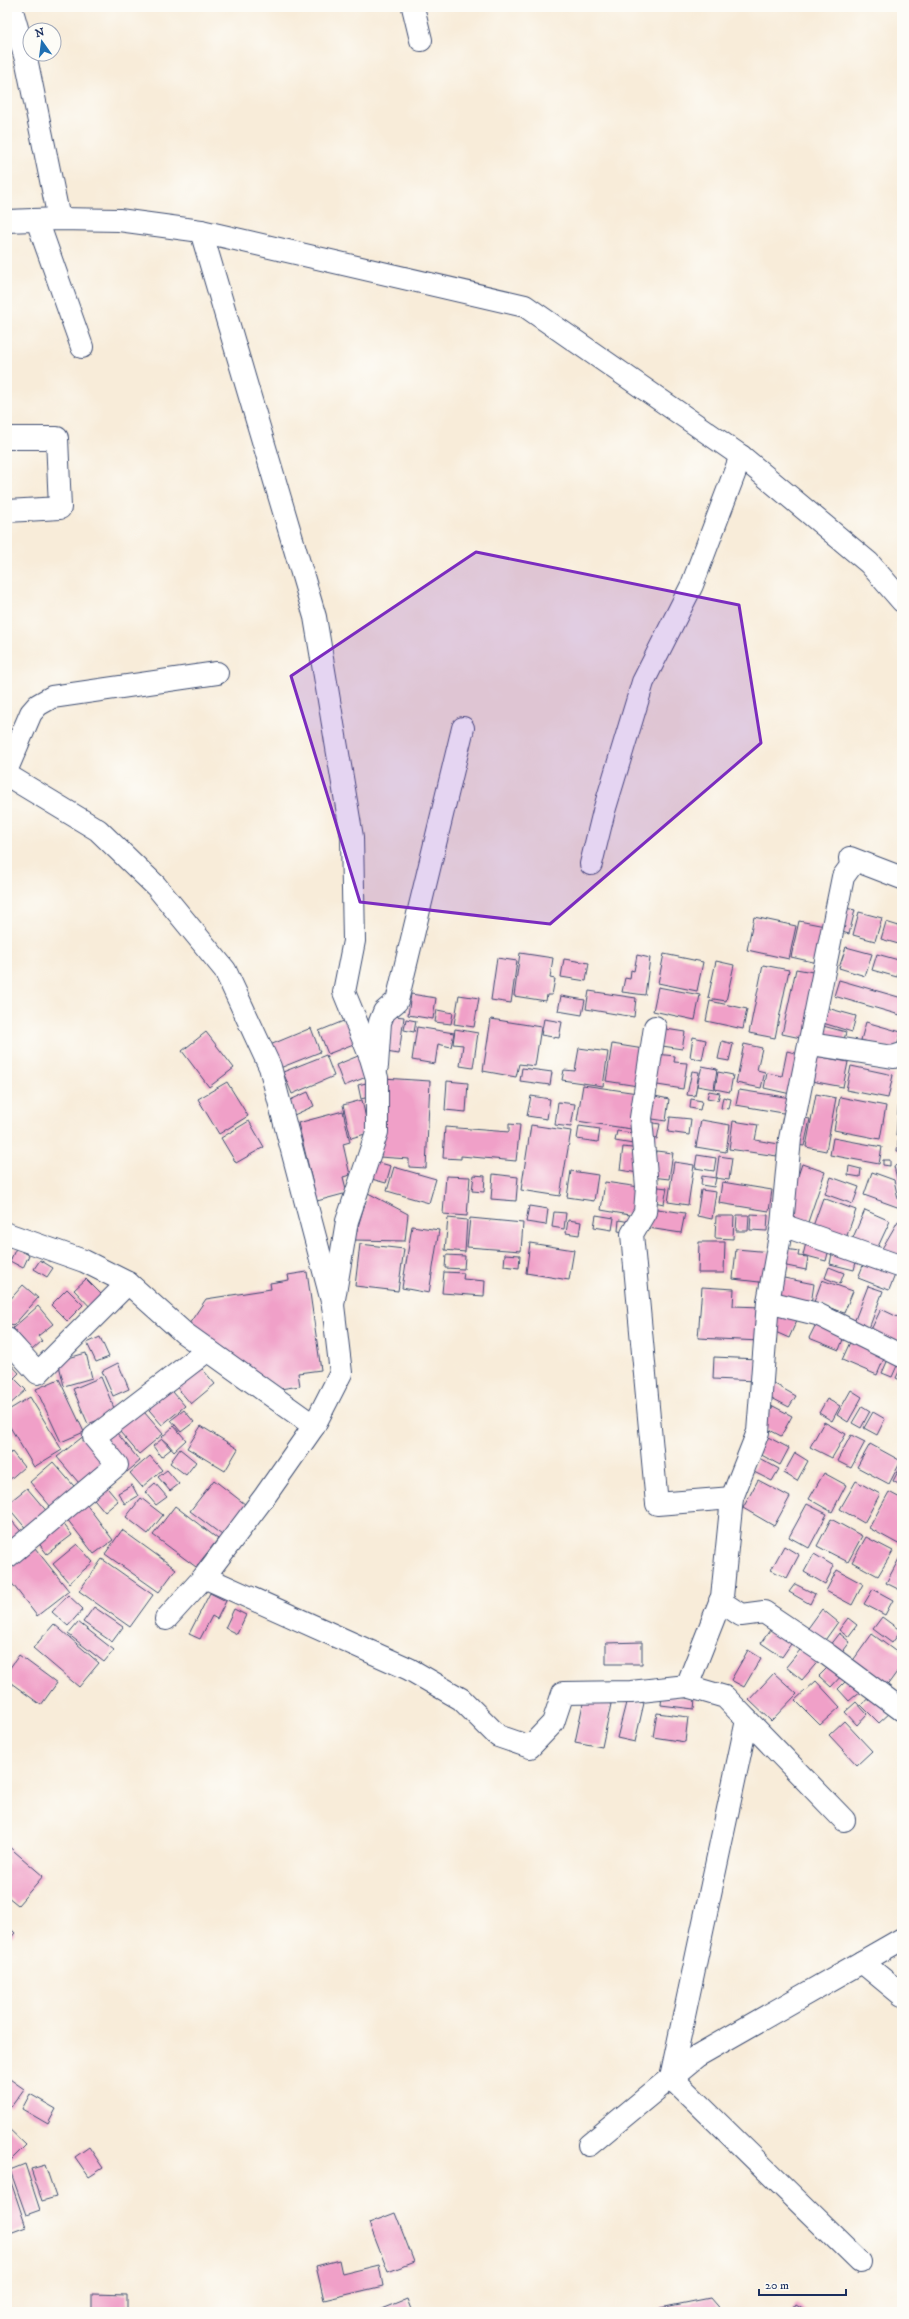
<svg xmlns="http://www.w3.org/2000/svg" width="909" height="2319" font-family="'IM FELL DW Pica',serif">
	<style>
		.building { fill: #f0a0c8 }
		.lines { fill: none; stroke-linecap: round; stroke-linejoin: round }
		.minor-casing { stroke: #3c4b70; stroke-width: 24 }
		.tertiary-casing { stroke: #3c4b70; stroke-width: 24 }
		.minor { stroke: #fff; stroke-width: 22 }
		.tertiary { stroke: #fff; stroke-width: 22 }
		.marked { fill: #7b2cbf; fill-opacity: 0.2; stroke: #7b2cbf; stroke-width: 3; stroke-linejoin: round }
	</style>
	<rect width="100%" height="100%" fill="#fdfcf7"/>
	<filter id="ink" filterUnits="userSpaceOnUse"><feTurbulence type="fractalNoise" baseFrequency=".025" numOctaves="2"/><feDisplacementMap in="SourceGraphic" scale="8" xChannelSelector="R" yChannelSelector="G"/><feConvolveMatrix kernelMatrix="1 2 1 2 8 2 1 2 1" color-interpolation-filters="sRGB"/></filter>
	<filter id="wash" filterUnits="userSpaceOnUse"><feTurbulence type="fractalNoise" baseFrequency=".012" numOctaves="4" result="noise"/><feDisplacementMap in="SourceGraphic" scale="16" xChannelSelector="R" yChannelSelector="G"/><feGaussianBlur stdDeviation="0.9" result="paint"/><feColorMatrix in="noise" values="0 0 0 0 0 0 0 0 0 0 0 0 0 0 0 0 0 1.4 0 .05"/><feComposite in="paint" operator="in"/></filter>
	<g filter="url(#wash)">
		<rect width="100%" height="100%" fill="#f8ecd9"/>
		<g id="blocks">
			<g class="building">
				<path d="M841 907 855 910 849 934 835 930Z"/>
				<path d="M859 912 882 918 875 941 853 935Z"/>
				<path d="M754 917 796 926 789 959 747 950Z"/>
				<path d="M799 921 830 927 822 964 791 957Z"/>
				<path d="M886 922 902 927V945L881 939Z"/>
				<path d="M846 947 872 954 865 976 839 968Z"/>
				<path d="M520 953 553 958 550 978 555 979 552 995H547L546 1001 514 996Z"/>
				<path d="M664 954 703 962 697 991 658 983Z"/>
				<path d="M877 954 902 961 897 977 872 970Z"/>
				<path d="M637 955 650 958 645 995 622 992 625 978 630 979 631 970 634 971Z"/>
				<path d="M497 958 517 961 511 1003 491 1000Z"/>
				<path d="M564 959 589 963 586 981 561 977Z"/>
				<path d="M716 961 734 965 726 1001 708 998Z"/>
				<path d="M763 965 789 970 775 1038 749 1033Z"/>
				<path d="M796 969 824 974 810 1040 782 1034Z"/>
				<path d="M839 980 902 998 900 1015 834 996Z"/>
				<path d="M658 987 700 995 695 1020 653 1011Z"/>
				<path d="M589 991 636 998 634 1017 586 1009Z"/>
				<path d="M411 994 436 998 433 1019 408 1015Z"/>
				<path d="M459 995 479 998 474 1027 454 1024Z"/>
				<path d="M561 996 585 1000 582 1015 558 1011Z"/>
				<path d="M710 1001 747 1009 743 1029 706 1021Z"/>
				<path d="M827 1008 856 1016 852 1032 823 1023Z"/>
				<path d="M437 1010 453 1013 451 1024 435 1022Z"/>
				<path d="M384 1015 404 1017 399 1054 379 1051Z"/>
				<path d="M406 1019 416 1021 414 1032 404 1030Z"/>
				<path d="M491 1019 541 1027 535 1066 519 1064 516 1077 483 1071Z"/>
				<path d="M544 1019 562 1022 559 1038 541 1035Z"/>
				<path d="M346 1020 356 1043 328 1054 319 1031Z"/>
				<path d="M866 1022 901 1032 896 1050 861 1040Z"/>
				<path d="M823 1026 846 1032 843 1044 819 1038Z"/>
				<path d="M417 1027 454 1033 451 1047 438 1044 435 1064 412 1060Z"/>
				<path d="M311 1028 320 1052 280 1068 270 1045Z"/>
				<path d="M659 1028 685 1032 682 1049 656 1045Z"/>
				<path d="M455 1029 478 1033 473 1068 460 1066 463 1045 453 1044Z"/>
				<path d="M206 1032 234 1068 209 1087 182 1051Z"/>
				<path d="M693 1037 706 1040 702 1060 690 1057Z"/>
				<path d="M722 1041 733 1044 729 1061 718 1059Z"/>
				<path d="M612 1044 650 1050 644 1087 606 1081Z"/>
				<path d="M744 1044 762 1048 757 1070 765 1072 761 1088 736 1083Z"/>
				<path d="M579 1048 608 1052 603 1086 562 1080 564 1070 575 1071Z"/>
				<path d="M787 1051 803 1055 795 1095 764 1088 767 1073 782 1076Z"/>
				<path d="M363 1054 371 1075 344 1086 336 1065Z"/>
				<path d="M656 1054 675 1056 674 1062 687 1063 683 1089 651 1084Z"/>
				<path d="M326 1055 334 1076 292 1094 283 1072Z"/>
				<path d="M816 1056 848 1062 843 1087 811 1081Z"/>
				<path d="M702 1066 717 1069 714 1089 697 1086Z"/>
				<path d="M851 1066 893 1075 888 1098 846 1090Z"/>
				<path d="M522 1068 552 1072 550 1085 520 1081Z"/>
				<path d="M692 1071 699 1072 695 1096 687 1095Z"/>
				<path d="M718 1072 733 1075 730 1092 715 1089Z"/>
				<path d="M383 1078 430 1081 426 1168 409 1167V1159L379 1157Z"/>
				<path d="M447 1081 468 1083 466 1112 445 1110Z"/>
				<path d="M227 1082 248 1116 219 1134 198 1099Z"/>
				<path d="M370 1082 373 1096 361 1099 358 1085Z"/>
				<path d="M583 1085 644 1094 638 1130 577 1121Z"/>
				<path d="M739 1090 791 1098 789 1114 736 1105Z"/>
				<path d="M709 1091 720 1093 718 1100 707 1098Z"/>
				<path d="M308 1092 314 1106 294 1115 288 1101Z"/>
				<path d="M816 1094 836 1098 826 1151 806 1147Z"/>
				<path d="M650 1095 669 1099 666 1121 646 1118Z"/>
				<path d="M531 1096 550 1099 547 1119 527 1116Z"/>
				<path d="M723 1097 731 1099 729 1109 721 1108Z"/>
				<path d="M840 1097 886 1106 880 1139 834 1130Z"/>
				<path d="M899 1098 902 1099V1137L896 1136Z"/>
				<path d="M691 1099 702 1101 700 1110 690 1108Z"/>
				<path d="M362 1100 369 1133 351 1138 343 1105Z"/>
				<path d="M558 1102 575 1104 571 1127 555 1125Z"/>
				<path d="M343 1111 350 1142 343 1144 350 1175 343 1177 347 1193 317 1201 298 1123Z"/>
				<path d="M670 1117 691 1119 689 1135 668 1132Z"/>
				<path d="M798 1117 810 1119 804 1146 792 1144Z"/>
				<path d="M701 1120 730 1125 726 1152 696 1147Z"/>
				<path d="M249 1121 264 1147 236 1163 221 1138Z"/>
				<path d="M733 1121 758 1125 755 1140 779 1144 777 1156 729 1149Z"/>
				<path d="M647 1122 660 1124 657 1139 645 1137Z"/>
				<path d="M509 1124 520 1125 516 1161 461 1156V1159L443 1158 445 1127 509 1132Z"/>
				<path d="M531 1125 571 1131 560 1196 521 1190Z"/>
				<path d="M579 1126 600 1129 598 1142 577 1139Z"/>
				<path d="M617 1131 641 1134 639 1145 615 1141Z"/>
				<path d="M833 1138 882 1147 879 1164 830 1155Z"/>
				<path d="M898 1141H902V1151H897Z"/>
				<path d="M623 1147 641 1149 638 1173 620 1170Z"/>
				<path d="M656 1151 673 1153 669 1179 652 1177Z"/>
				<path d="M697 1155 716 1158 714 1171 695 1168Z"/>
				<path d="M719 1156 732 1158 729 1180 716 1178Z"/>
				<path d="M883 1160H890V1166L883 1165Z"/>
				<path d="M373 1161 391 1166 386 1183 368 1178Z"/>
				<path d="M674 1162 694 1165 688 1205 668 1202Z"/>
				<path d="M802 1164 825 1172 806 1228 783 1220Z"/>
				<path d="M902 1164V1188H899L894 1166Z"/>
				<path d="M849 1166 861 1169 860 1177 848 1175Z"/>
				<path d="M394 1167 436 1179 429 1203 387 1191Z"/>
				<path d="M571 1171 598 1175 594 1201 567 1197Z"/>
				<path d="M872 1172 894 1180 900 1208 864 1195Z"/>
				<path d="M493 1174 518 1177 516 1201 491 1199Z"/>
				<path d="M474 1175 485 1176 484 1192 472 1191Z"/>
				<path d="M446 1176 470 1177 467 1216 443 1214Z"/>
				<path d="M702 1176 716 1178 714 1187 701 1185Z"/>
				<path d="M831 1177 859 1187 853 1204 825 1194Z"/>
				<path d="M605 1182 646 1188 641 1217 601 1210Z"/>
				<path d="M722 1182 772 1190 769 1211 719 1203Z"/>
				<path d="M651 1186 667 1188 664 1204 649 1201Z"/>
				<path d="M701 1190 716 1192 712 1219 697 1216Z"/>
				<path d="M368 1193 408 1214 405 1241 354 1240Z"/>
				<path d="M823 1198 856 1210 845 1241 812 1229Z"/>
				<path d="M529 1206 548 1209 546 1225 526 1222Z"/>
				<path d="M651 1208 685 1213 681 1233 648 1228Z"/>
				<path d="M865 1210 890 1221 875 1253 851 1242Z"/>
				<path d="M554 1212 566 1213 564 1229 552 1227Z"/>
				<path d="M751 1214 768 1215 767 1231 750 1230Z"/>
				<path d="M596 1215 614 1218 612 1230 594 1227Z"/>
				<path d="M737 1215H749L748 1231H736Z"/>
				<path d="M716 1216H734L733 1239 715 1238Z"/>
				<path d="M448 1218 467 1220 465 1252 445 1250Z"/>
				<path d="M470 1218 523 1223 521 1251 467 1247Z"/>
				<path d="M568 1220 581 1222 579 1235 566 1233Z"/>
				<path d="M619 1220 630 1222 628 1233 618 1231Z"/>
				<path d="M902 1220V1259L880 1252 898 1221Z"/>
				<path d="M412 1226 439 1230 429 1293 402 1288Z"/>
				<path d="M807 1239 830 1245 826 1261 803 1255Z"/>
				<path d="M699 1242H725L724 1273H698Z"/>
				<path d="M530 1243 574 1250 569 1280 526 1273Z"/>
				<path d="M360 1244 404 1249 398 1291 355 1286Z"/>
				<path d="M16 1248 29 1255 23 1268 10 1261Z"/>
				<path d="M833 1248 858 1254 854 1270 830 1264Z"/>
				<path d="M736 1249 771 1252 768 1283 733 1279Z"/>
				<path d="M785 1249 799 1251 798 1256 808 1257 806 1270 782 1265Z"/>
				<path d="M505 1254 520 1255 519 1268 504 1266Z"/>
				<path d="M446 1255 465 1256 464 1269 445 1268Z"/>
				<path d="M866 1258 897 1270 889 1290 858 1278Z"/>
				<path d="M40 1260 53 1268 47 1277 34 1269Z"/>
				<path d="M829 1267 844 1273 840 1284 825 1278Z"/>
				<path d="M307 1272 321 1370 298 1373 300 1386 280 1389 187 1327 206 1299 271 1289 270 1283 289 1280 288 1275Z"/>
				<path d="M444 1272 464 1273 463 1279 485 1281 484 1296 442 1293Z"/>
				<path d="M779 1277 814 1284 811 1304 776 1298Z"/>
				<path d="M86 1279 107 1300 95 1312 74 1290Z"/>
				<path d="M822 1280 853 1291 844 1313 814 1302Z"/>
				<path d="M23 1285 38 1298 13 1326 7 1321V1303Z"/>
				<path d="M868 1286 883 1291 868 1331 853 1325Z"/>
				<path d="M702 1287 734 1289 733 1306 762 1307 760 1341 698 1338Z"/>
				<path d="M67 1289 83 1305 67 1321 51 1305Z"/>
				<path d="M38 1306 53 1324 38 1336 42 1341 32 1350 13 1328Z"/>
				<path d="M881 1309 902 1319V1331L893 1348 868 1336Z"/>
				<path d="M779 1312 797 1320 789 1338 771 1330Z"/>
				<path d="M817 1322 845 1334 839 1350 809 1338Z"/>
				<path d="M100 1337 109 1357 96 1362 87 1343Z"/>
				<path d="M851 1340 886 1354 877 1375 842 1360Z"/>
				<path d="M86 1353 92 1378 64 1386 58 1361Z"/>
				<path d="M890 1355 900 1359 892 1377 882 1373Z"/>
				<path d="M714 1357 758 1359 756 1381 713 1379Z"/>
				<path d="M7 1360 19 1373 14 1378 26 1390 7 1407Z"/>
				<path d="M118 1363 129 1389 113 1396 102 1371Z"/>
				<path d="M199 1365 215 1384 191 1404 175 1385Z"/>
				<path d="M902 1365V1381L896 1378Z"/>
				<path d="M101 1377 116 1413 88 1424 73 1389Z"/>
				<path d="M59 1379 84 1432 61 1442 36 1389Z"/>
				<path d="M773 1383 796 1396 789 1407 766 1395Z"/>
				<path d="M167 1385 185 1406 162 1425 144 1404Z"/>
				<path d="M851 1390 862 1397 848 1422 837 1415Z"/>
				<path d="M30 1397 62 1450 34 1467 7 1422V1411Z"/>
				<path d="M827 1399 840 1406 832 1421 819 1413Z"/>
				<path d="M138 1405 163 1434 139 1454 114 1425Z"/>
				<path d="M773 1406 792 1416 781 1436 762 1426Z"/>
				<path d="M862 1406 870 1411 861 1428 852 1423Z"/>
				<path d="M184 1410 194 1422 181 1432 171 1420Z"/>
				<path d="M873 1412 885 1419 877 1435 864 1428Z"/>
				<path d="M824 1422 846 1434 832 1458 810 1447Z"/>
				<path d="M174 1426 186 1440 174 1451 162 1437Z"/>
				<path d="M201 1426 238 1449 225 1471 187 1448Z"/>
				<path d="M112 1427 140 1461 127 1472 98 1438Z"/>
				<path d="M85 1435 111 1466 84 1489 57 1457Z"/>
				<path d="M851 1435 865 1442 851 1468 837 1461Z"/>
				<path d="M766 1436 789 1448 780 1465 756 1452Z"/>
				<path d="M162 1439 171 1449 161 1457 153 1446Z"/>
				<path d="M870 1444 901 1461 889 1484 857 1467Z"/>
				<path d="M180 1449 196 1462 186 1475 170 1463Z"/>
				<path d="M12 1452 24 1467 7 1482V1456Z"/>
				<path d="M795 1453 808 1461 797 1481 784 1473Z"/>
				<path d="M150 1456 162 1470 142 1487 130 1473Z"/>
				<path d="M759 1458 779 1469 772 1481 752 1471Z"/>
				<path d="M53 1462 80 1493 56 1513 30 1482Z"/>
				<path d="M902 1464V1486L893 1481Z"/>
				<path d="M167 1470 179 1484 170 1491 158 1477Z"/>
				<path d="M824 1473 846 1485 832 1512 809 1499Z"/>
				<path d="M214 1480 250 1508 226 1538 190 1511Z"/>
				<path d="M758 1480 790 1497 774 1526 743 1508Z"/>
				<path d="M856 1481 880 1494 864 1523 840 1509Z"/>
				<path d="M103 1483 118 1501 105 1512 90 1494Z"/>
				<path d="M155 1483 167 1497 156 1505 145 1492Z"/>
				<path d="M132 1485 138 1496 125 1504 118 1493Z"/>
				<path d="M27 1488 49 1514 28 1531 7 1506V1504Z"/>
				<path d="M889 1492 902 1499V1546L869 1528Z"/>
				<path d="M141 1498 163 1515 148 1534 126 1517Z"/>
				<path d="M86 1504 113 1540 94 1554 67 1519Z"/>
				<path d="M807 1504 827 1514 809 1548 789 1537Z"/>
				<path d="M175 1506 218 1539 196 1567 153 1535Z"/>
				<path d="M7 1515 24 1535 7 1550Z"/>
				<path d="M59 1518 72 1535 47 1554 34 1537Z"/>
				<path d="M831 1519 862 1536 848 1562 817 1546Z"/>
				<path d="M122 1530 176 1569 159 1592 105 1554Z"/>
				<path d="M866 1537 893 1551 878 1576 852 1562Z"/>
				<path d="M77 1544 93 1562 69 1583 53 1564Z"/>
				<path d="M784 1546 799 1555 787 1578 771 1570Z"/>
				<path d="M35 1548 69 1591 37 1616 7 1577V1570Z"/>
				<path d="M814 1554 834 1566 825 1584 804 1572Z"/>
				<path d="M900 1557 902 1558V1591L886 1583Z"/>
				<path d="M102 1559 153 1595 130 1627 79 1591Z"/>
				<path d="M837 1570 863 1584 852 1605 826 1591Z"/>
				<path d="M795 1584 815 1594 810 1604 789 1592Z"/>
				<path d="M873 1589 893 1600 885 1615 864 1604Z"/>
				<path d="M210 1593 226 1601 217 1619 212 1616 200 1639 189 1634Z"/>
				<path d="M68 1595 83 1609 68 1626 52 1612Z"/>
				<path d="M94 1607 123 1627 112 1642 83 1622Z"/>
				<path d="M234 1609 246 1615 237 1634 225 1628Z"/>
				<path d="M822 1609 838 1622 823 1643 806 1631Z"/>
				<path d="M882 1617 901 1631 892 1643 873 1629Z"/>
				<path d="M848 1618 857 1625 848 1637 839 1630Z"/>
				<path d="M78 1622 114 1650 104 1662 68 1634Z"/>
				<path d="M54 1624 99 1663 79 1687 33 1648Z"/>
				<path d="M772 1627 793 1641 782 1657 761 1643Z"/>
				<path d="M839 1633 850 1642 841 1654 829 1646Z"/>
				<path d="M872 1634 902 1656V1665L883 1691 849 1666Z"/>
				<path d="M642 1642V1664H606V1643Z"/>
				<path d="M805 1644 821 1658 802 1680 786 1667Z"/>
				<path d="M748 1650 761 1658 744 1687 731 1680Z"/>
				<path d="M19 1655 57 1683 41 1705 7 1680V1672Z"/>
				<path d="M832 1663 843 1674 831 1687 819 1676Z"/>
				<path d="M774 1673 797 1694 771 1721 749 1700Z"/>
				<path d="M850 1677 862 1690 849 1701 838 1689Z"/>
				<path d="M816 1681 840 1707 820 1725 795 1700Z"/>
				<path d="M874 1693 891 1712 879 1723 861 1705Z"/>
				<path d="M662 1695 695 1699 694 1709 661 1705Z"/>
				<path d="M584 1699 611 1704 602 1747 575 1742Z"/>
				<path d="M627 1699 644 1703 635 1742 617 1738Z"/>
				<path d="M856 1702 867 1714 857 1725 845 1712Z"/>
				<path d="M657 1713 688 1717 685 1742 653 1737Z"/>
				<path d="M844 1721 872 1751 857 1765 829 1735Z"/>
				<path d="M7 1845 43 1876 18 1905 7 1896Z"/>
				<path d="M7 1925 15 1933 7 1942Z"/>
				<path d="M7 2077 24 2089 11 2107 7 2104Z"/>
				<path d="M30 2094 56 2109 48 2124 22 2109Z"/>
				<path d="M7 2127 26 2145 7 2164Z"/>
				<path d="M89 2147 103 2168 89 2177 75 2157Z"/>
				<path d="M25 2164 40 2210 26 2215 10 2170Z"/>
				<path d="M45 2165 56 2197 42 2201 31 2169Z"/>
				<path d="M7 2176H9L26 2227 10 2233 7 2223Z"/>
				<path d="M395 2213 414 2262 388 2272 369 2223Z"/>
				<path d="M339 2260 342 2274 379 2265 383 2286 324 2300 316 2266Z"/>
				<path d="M92 2294 127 2295V2311L92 2310Z"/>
				<path d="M710 2298 722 2312H664L660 2308Z"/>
				<path d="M407 2299 412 2312H375Z"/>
				<path d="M796 2304 809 2312H791Z"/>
				<path d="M168 2309V2312H129V2310Z"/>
			</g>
		</g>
	</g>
	<g filter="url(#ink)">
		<use href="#blocks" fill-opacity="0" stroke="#3c4b70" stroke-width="1"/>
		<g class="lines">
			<defs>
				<g id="minor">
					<path d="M11 7 27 63 59 219"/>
					<path d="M413 7 421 40"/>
					<path d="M37 220 82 347"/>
					<path d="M201 231 315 617 352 837 354 941 344 992 371 1058 377 1078V1132L347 1221 333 1305"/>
					<path d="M7 438H57L60 508 7 511"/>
					<path d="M7 769 31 713 38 705 52 697 217 673"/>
					<path d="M7 775 98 830 156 886 225 970 270 1067 333 1305 341 1373 314 1426 265 1496 204 1577 166 1619"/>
					<path d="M591 864 604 811 643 682 692 585 741 456"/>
					<path d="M655 1027 641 1118 647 1187 645 1212 632 1234 657 1504 732 1498"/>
					<path d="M811 1044 893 1057 902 1054"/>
					<path d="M377 1066 380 1022 384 1012 397 1001 463 728"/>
					<path d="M782 1225 902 1267"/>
					<path d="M7 1234 84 1261 128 1283 184 1333 314 1426"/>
					<path d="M768 1302 817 1314 902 1356"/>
					<path d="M7 1339 38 1373 128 1283"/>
					<path d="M7 1557 117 1465 94 1437 208 1350"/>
					<path d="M204 1577 409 1669 461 1699 498 1736 530 1747 553 1723 563 1693 631 1692 687 1686 725 1697 844 1820"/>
					<path d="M720 1601 741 1615 764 1612 828 1655 902 1710"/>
					<path d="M687 1686 722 1597 732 1498 758 1432 768 1302 782 1225 790 1139 843 877 851 866 850 858 902 878"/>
					<path d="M747 1720 671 2077 860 2262"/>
					<path d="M862 1962 902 1995"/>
					<path d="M589 2145 697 2056 902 1939"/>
				</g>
				<path id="tertiary" d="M7 221 59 219 119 220 201 231 525 306 741 456 869 563 902 601"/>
			</defs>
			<use href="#minor" class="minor-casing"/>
			<use href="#tertiary" class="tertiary-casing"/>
			<use href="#minor" class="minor"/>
			<use href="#tertiary" class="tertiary"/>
		</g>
	</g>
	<path class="marked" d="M476 552 739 605 761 743 550 924 360 902 291 676Z"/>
	<rect width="909" height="2319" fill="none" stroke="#fdfcf7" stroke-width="24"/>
	<g transform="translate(42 42) rotate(346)"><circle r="19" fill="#fdfcf7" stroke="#a3aaba"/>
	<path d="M0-3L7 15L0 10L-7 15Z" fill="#1f6fb2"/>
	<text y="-6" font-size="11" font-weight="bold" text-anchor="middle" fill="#1b2f5e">N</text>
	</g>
	<path d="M759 2289v6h87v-6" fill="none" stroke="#1b2f5e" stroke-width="2"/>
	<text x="765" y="2289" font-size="12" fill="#1b2f5e" stroke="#fdfcf7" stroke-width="3" paint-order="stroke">20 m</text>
</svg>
